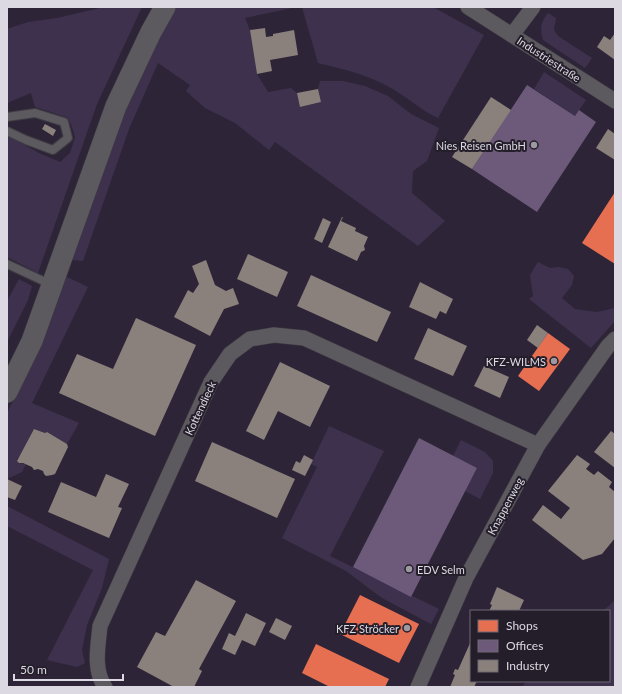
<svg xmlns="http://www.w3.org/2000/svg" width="622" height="694" font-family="Lato,sans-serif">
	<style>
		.built { fill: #2d2537 }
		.green { fill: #3e314d }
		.shops { fill: #e76f51 }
		.offices { fill: #6d597a }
		.industry { fill: #8a817c }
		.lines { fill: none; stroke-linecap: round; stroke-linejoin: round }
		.lane-casing { stroke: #3f3c43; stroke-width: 10 }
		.street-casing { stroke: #3f3c43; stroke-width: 16 }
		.secondary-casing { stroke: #3f3c43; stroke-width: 22 }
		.lane { stroke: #5c595f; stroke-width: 8 }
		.street { stroke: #5c595f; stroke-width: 15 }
		.secondary { stroke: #5c595f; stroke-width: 21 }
		.poi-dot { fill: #9c99a1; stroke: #241e2b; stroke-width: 1.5 }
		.labels { text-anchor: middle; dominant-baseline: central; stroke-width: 4; stroke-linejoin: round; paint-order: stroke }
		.street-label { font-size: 11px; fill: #ddd9e2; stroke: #241e2b }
		.poi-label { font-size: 11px; fill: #ddd9e2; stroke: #241e2b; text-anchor: end }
	</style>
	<rect width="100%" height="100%" fill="#242128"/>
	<path class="built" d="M7 7H615V600L603 611H471V681H527L521 687H7Z"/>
	<g class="green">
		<path d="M104 7H142L97 104 38 273 7 257V135L41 154 60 162 70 153 75 137 71 124 66 117 35 107 31 93 7 103V29L28 22 57 18Z"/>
		<path d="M175 7H297L245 18 250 30 257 74 268 92 291 88 297 93 301 107 321 102 318 89 320 81H343L365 86 388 96 411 114 439 128 427 161 413 171 412 193 445 221 418 246 275 142 269 150 235 123 205 108 186 91 190 85 158 63 129 129 83 261 72 260 131 90Z"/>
		<path d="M302 7H433L484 35 438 118C424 112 415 103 402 95 377 77 348 70 318 63Z"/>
		<path d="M548 13 556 18 554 30 558 36 592 58 585 68 543 40C540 27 540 24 548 13Z"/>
		<path d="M544 72 586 100 575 116 534 89Z"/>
		<path d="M538 262 550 268 559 267 568 269 574 276 572 285 562 298 575 309 597 312 615 308V321L591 348 529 299 533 296 530 275Z"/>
		<path d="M65 276 88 287 32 403 79 423 67 444 47 432 45 433 34 429 20 456 17 459 19 463 26 464 22 472 7 479V413L36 354Z"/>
		<path d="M19 279 32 286 28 300 7 342V301Z"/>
		<path d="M329 426 384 451 330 556 439 609 431 624 382 598 346 571 282 538 317 467 311 464Z"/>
		<path d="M461 440 485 452 493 461V473L480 499 465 491 477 468 453 456Z"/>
		<path d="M7 506 109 559 102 588 87 625 82 650 85 663 77 667 47 660 93 570 7 526Z"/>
		<path d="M615 600V687H521L527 681H609V611H603Z"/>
	</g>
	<g class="shops">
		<path d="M615 192V264L582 243Z"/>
		<path d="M548 333 570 349 539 391 518 376Z"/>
		<path d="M360 595 419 624 399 663 340 634Z"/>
		<path d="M316 644 389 679 385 687H330L302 673Z"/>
	</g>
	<g class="offices">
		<path d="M527 85 575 116 579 110 596 122 537 212 472 169Z"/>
		<path d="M419 438 477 468 411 597 353 567Z"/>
	</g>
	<g class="industry">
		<path d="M265 28 266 37 273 36V34L294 30 298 55 270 60 272 71 257 74 250 30Z"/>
		<path d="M615 33V60L597 47 604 36 610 40Z"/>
		<path d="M318 89 321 102 300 107 297 93Z"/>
		<path d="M491 97 511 110 472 169 452 157Z"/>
		<path d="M45 124 56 130 53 136 42 129Z"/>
		<path d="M608 129 615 134V160L596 148Z"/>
		<path d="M342 217H343L341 221 356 228 355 231 368 237 364 246 365 250 361 252 357 261 328 247Z"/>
		<path d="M323 218 331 222 322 243 314 239Z"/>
		<path d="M248 254 288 272 277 297 237 279Z"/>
		<path d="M206 260 215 285 226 291 233 288 239 304 224 309 210 336 174 317 188 290 193 293 199 284 192 266Z"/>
		<path d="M311 275 391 312 377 342 297 306Z"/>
		<path d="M420 282 453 299 446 314 440 311 436 319 409 307Z"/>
		<path d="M136 318 196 345 155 436 59 393 77 354 113 369Z"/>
		<path d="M537 325 548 333 538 348 527 340Z"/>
		<path d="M428 328 467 346 453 376 414 359Z"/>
		<path d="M280 362 330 386 310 427 278 411 264 440 246 431Z"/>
		<path d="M484 366 509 377 500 398 474 386Z"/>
		<path d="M34 429 45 433 47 432 67 444 68 447 55 474 52 475 46 476 44 474 43 471 38 469 34 470 32 467 23 463H19L17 461Z"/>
		<path d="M611 431 615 434V468L594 452Z"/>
		<path d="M212 442 295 479 277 518 195 481Z"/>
		<path d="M304 455 313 460 305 476 292 470 296 461 300 463Z"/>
		<path d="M577 455 590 464 586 469 594 475 598 471 612 482 609 487 615 492V538L602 554 583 560 532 520 543 505 561 519 570 508 548 491Z"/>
		<path d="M106 474 129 484 118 507 122 508 109 538 48 512 61 482 96 497Z"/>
		<path d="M7 479 22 486 15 500 7 497Z"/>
		<path d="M196 580 236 601 199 669 202 671 194 687H174L137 667 156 632 165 636Z"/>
		<path d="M497 587 524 600 519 611H489L492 605 490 604Z"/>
		<path d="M246 613 266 623 255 646 242 640 235 655 222 649 229 633 235 636Z"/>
		<path d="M276 618 292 626 285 640 269 632Z"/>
		<path d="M471 641V681H477L474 687H450L455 675 453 674 455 669 458 670Z"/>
	</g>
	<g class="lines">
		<defs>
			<g id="lane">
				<path d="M7 117 35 113 64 122 68 138 53 150 26 140 7 131"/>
				<path d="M7 264 52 285"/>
			</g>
			<g id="street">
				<path d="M468 7 615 101"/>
				<path d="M512 35 533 7"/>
				<path d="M105 687C93 670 98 646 100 626L211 382 230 354 250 339 274 335 304 338 538 445"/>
				<path d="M418 687 466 578 538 445 608 346 615 339"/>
			</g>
			<path id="secondary" d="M7 392 32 341 116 106 151 32 165 7"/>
		</defs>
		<use href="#lane" class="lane-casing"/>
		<use href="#street" class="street-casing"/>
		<use href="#secondary" class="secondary-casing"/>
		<use href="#lane" class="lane"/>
		<use href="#street" class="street"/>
		<use href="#secondary" class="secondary"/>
	</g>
	<g class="poi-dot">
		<circle cx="534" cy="145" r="4"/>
		<circle cx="554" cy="361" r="4"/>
		<circle cx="409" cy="569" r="4"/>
		<circle cx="407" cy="628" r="4"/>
	</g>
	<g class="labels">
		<g class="street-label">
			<text transform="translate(549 59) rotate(33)">Industriestraße</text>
			<text transform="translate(200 408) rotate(-65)">Kottendieck</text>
			<text transform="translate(505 506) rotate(-62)">Knappenweg</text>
		</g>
		<g class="poi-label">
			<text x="526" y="145">Nies Reisen GmbH</text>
			<text x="546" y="361">KFZ-WILMS</text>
			<text x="417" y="569" text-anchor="start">EDV Selm</text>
			<text x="399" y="628">KFZ Ströcker</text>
		</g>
	</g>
	<rect width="622" height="694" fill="none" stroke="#ddd9e2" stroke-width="16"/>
	<rect x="470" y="610" width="140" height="72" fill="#241e2b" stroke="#6e6974"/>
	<rect x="478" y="620" width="20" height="12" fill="#e76f51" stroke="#6e6974"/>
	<text x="506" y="630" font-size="12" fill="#ddd9e2">Shops</text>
	<rect x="478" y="640" width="20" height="12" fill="#6d597a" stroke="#6e6974"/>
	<text x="506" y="650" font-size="12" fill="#ddd9e2">Offices</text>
	<rect x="478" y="660" width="20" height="12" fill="#8a817c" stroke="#6e6974"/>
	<text x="506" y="670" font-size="12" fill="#ddd9e2">Industry</text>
	<path d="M14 674v6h109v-6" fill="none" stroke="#ddd9e2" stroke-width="2"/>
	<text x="20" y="674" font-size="12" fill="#ddd9e2" stroke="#241e2b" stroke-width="3" paint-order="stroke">50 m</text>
</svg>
